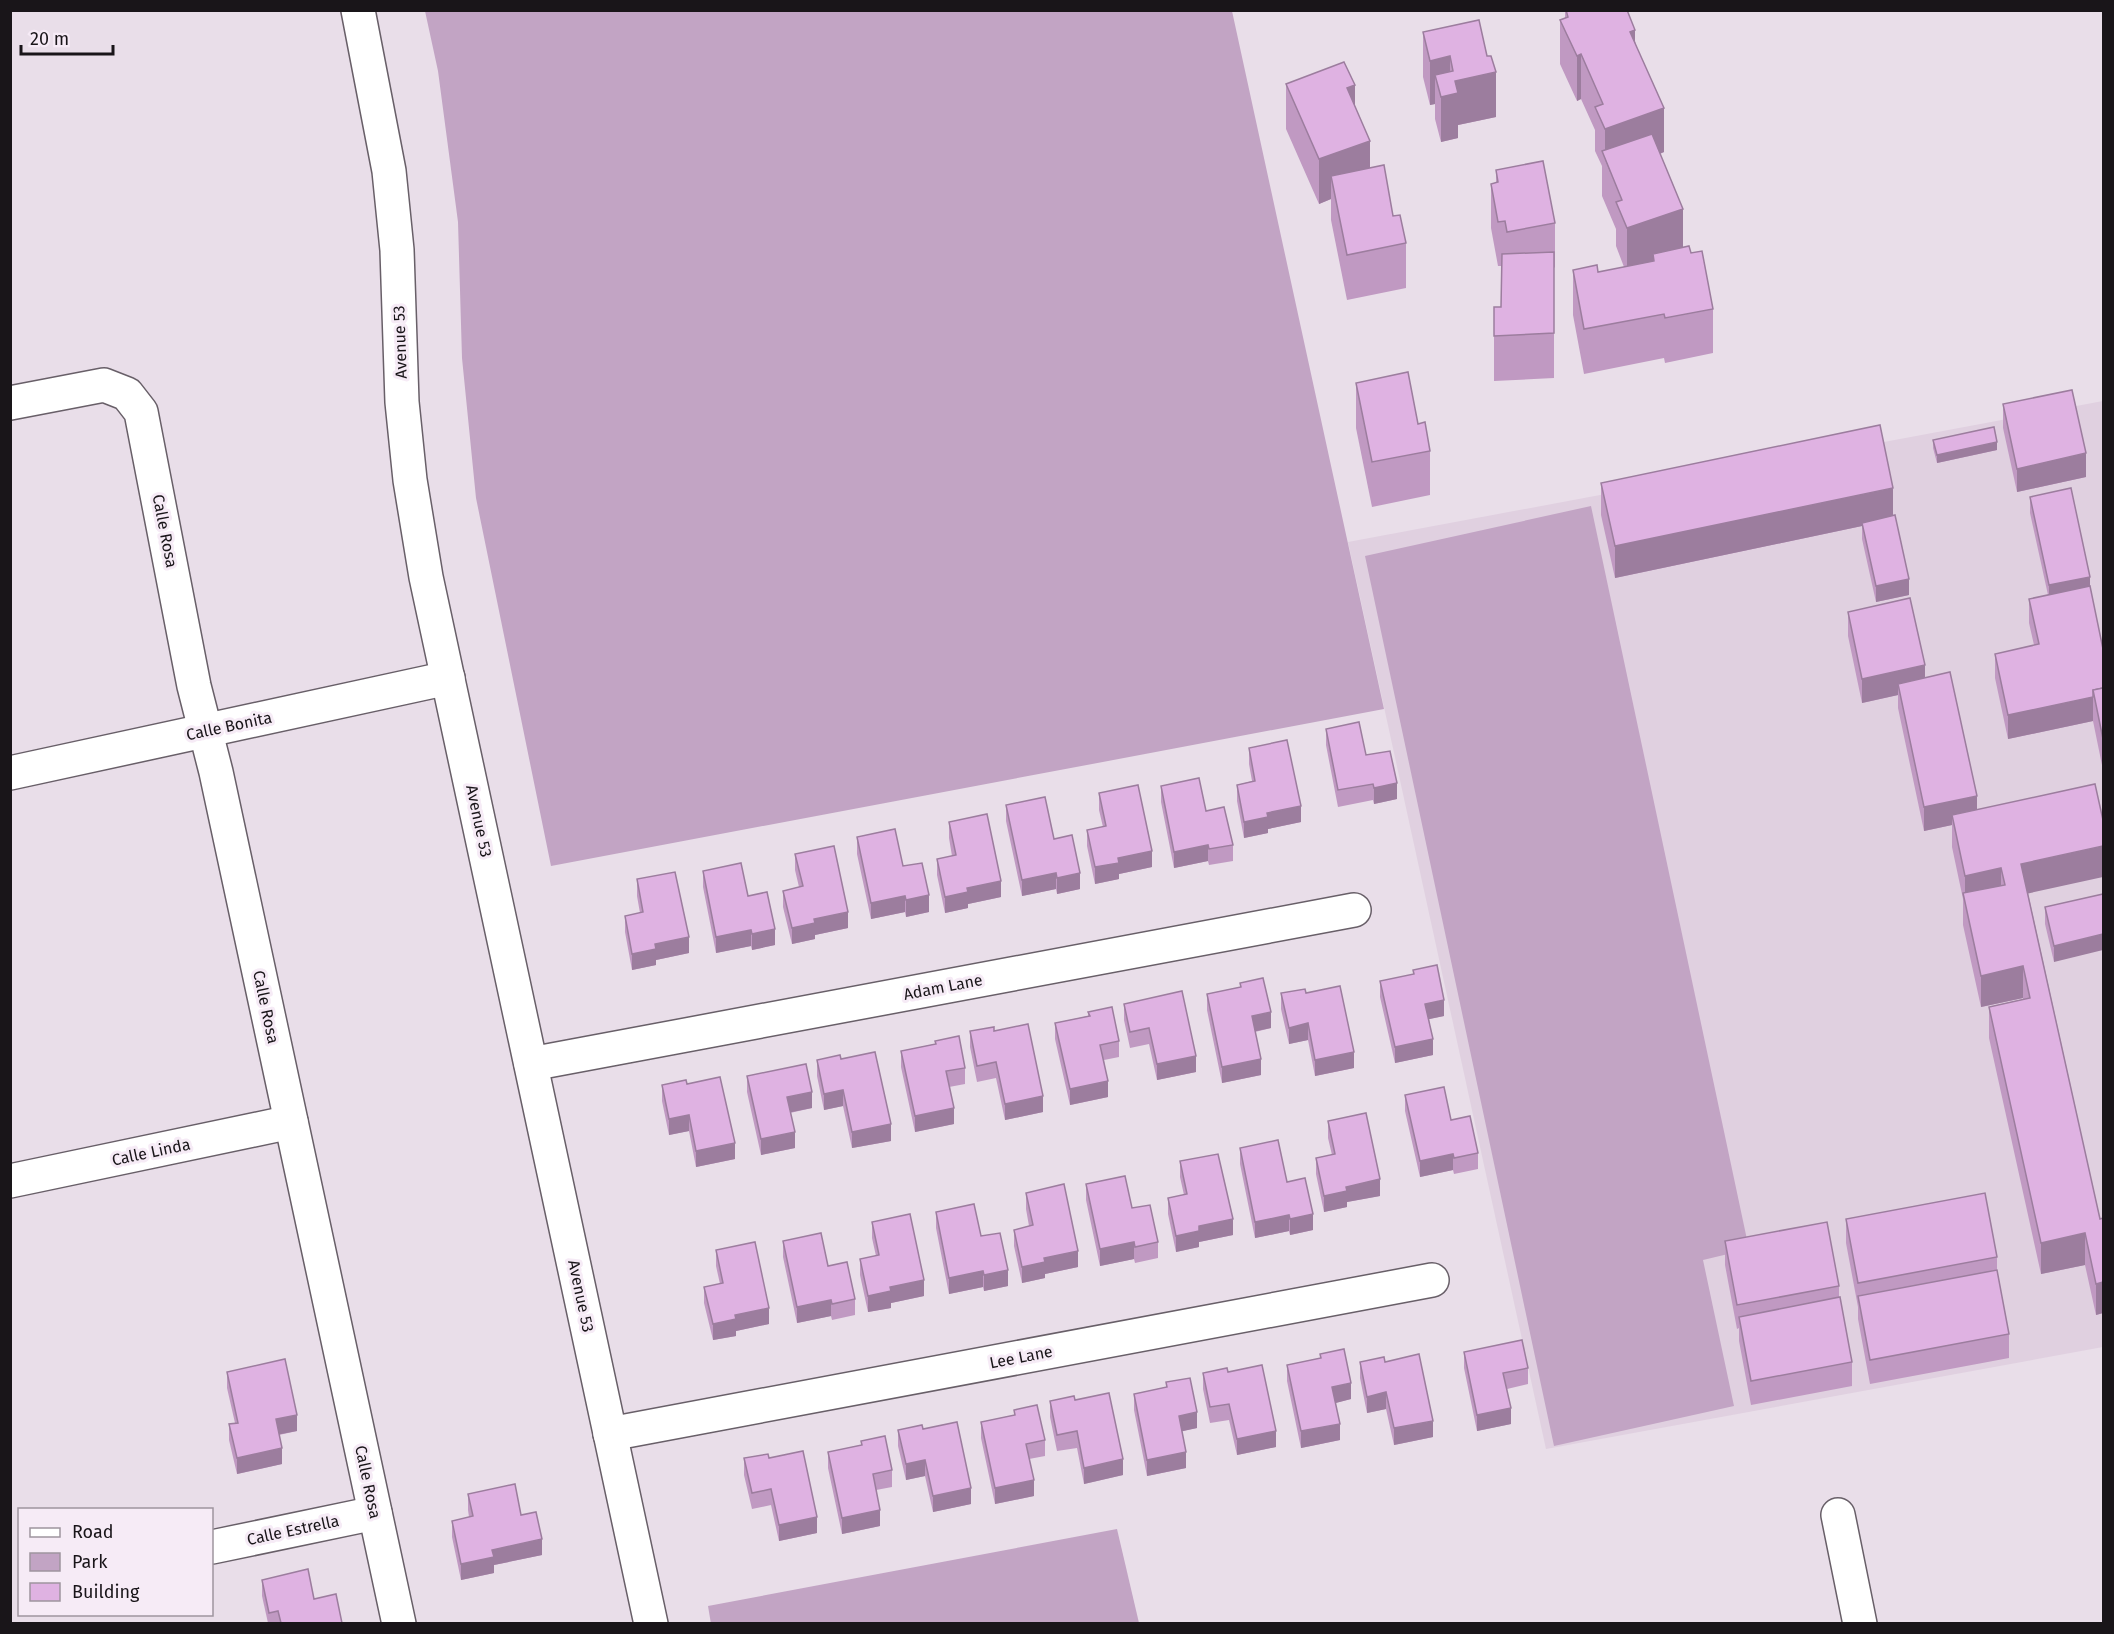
<svg xmlns="http://www.w3.org/2000/svg" width="2114" height="1634" font-family="'Fira Sans',sans-serif">
	<style>
		.built { fill: #e0d0e0 }
		.green { fill: #c2a4c4 }
		.lines { fill: none; stroke-linecap: round; stroke-linejoin: round }
		.minor-casing { stroke: #685f68; stroke-width: 36 }
		.minor { stroke: #fff; stroke-width: 33 }
		.wall { fill: #c099c2 }
		.shaded-wall { fill: #9c7d9e }
		.building { fill: #dfb2e2; stroke: #9c7d9e; stroke-width: 1.5 }
		.labels { text-anchor: middle; dominant-baseline: central; stroke-width: 6; stroke-linejoin: round; paint-order: stroke }
		.street-label { font-size: 16px; fill: #191519; stroke: #f6ebf6 }
	</style>
	<rect width="100%" height="100%" fill="#e9dee9"/>
	<path class="built" d="M2103 401V1347L1546 1449 1348 542Z"/>
	<g class="green">
		<path d="M425 11H1232L1384 709 551 866 476 498 462 358 458 222 438 71Z"/>
		<path d="M1591 506 1749 1249 1703 1260 1734 1406 1554 1446 1365 556Z"/>
		<path d="M1117 1529 1139 1623 711 1624 708 1606Z"/>
	</g>
	<g class="lines">
		<defs>
			<g id="minor">
				<path d="M358 10 389 171 397 250 402 402 410 480 426 577 651 1624"/>
				<path d="M10 403 104 385 127 394 141 412 194 686 216 772 399 1624"/>
				<path d="M10 773 448 678"/>
				<path d="M531 1064 1354 910"/>
				<path d="M10 1181 291 1122"/>
				<path d="M610 1434 1432 1280"/>
				<path d="M1838 1515 1860 1624"/>
				<path d="M212 1547 375 1513"/>
			</g>
		</defs>
		<use href="#minor" class="minor-casing"/>
		<use href="#minor" class="minor"/>
	</g>
	<g class="wall">
		<path d="M1565 10H1627L1664 152 1660 154 1683 247 1691 253 1713 309V353L1665 363 1664 358 1584 374 1573 315V270L1598 272 1624 267 1616 246V229L1602 196V166L1595 151V130L1581 99 1577 101 1560 64V20L1565 18Z"/>
		<path d="M1479 20 1496 117 1458 125V138L1441 142 1435 119V104L1430 105 1423 77V32Z"/>
		<path d="M1286 84 1355 106 1370 168 1406 243V288L1347 300 1331 220V199L1319 204 1286 129Z"/>
		<path d="M1496 170 1555 223V267L1554 268V378L1494 381V307H1501V266H1498L1491 228V184L1496 183Z"/>
		<path d="M1356 383 1418 424 1430 451V495L1372 507 1356 428Z"/>
		<path d="M2003 404 2086 477 2017 492 2003 428Z"/>
		<path d="M1933 440 1997 450 1937 463 1933 448Z"/>
		<path d="M1601 483 1893 516 1909 595 1876 602 1862 539V526L1615 578 1601 515Z"/>
		<path d="M2030 497 2090 577V586L2103 649V770L2093 721 2008 739 1995 678V654L2034 645 2029 623V599L2048 595 2030 513Z"/>
		<path d="M1848 612 1925 678 1977 810 2028 893 2100 1219 2103 1218V1313L2096 1315 2085 1265 2041 1274 1989 1038V1007L2023 999V998L1981 1007 1963 925V899L1952 847V825L1924 831 1898 708V695L1862 703 1848 636Z"/>
		<path d="M1326 729 1366 755 1397 799 1374 804 1373 800 1338 807 1326 745Z"/>
		<path d="M1249 748 1301 822 1268 829V833L1244 838 1237 801V785L1252 781 1249 764Z"/>
		<path d="M1161 786 1206 811 1233 845V861L1209 865 1208 861 1174 868 1161 802Z"/>
		<path d="M1099 793 1152 867 1119 874V879L1095 884 1087 846V830L1103 827 1099 810Z"/>
		<path d="M1006 805 1054 839 1080 889 1057 894 1056 889 1022 896 1006 821Z"/>
		<path d="M949 822 1001 897 968 904V908L945 913 937 875V859L952 856 949 838Z"/>
		<path d="M857 837 903 866 929 912 906 917 905 912 871 919 857 854Z"/>
		<path d="M795 854 848 928 815 935V939L792 944 783 907V891L799 887 795 870Z"/>
		<path d="M703 871 748 896 775 945 752 950 751 946 716 953 703 887Z"/>
		<path d="M637 879 689 953 656 960V965L632 970 625 932V916L640 913 637 896Z"/>
		<path d="M2103 894 2054 962 2045 924V907Z"/>
		<path d="M1413 970 1444 1016 1429 1019 1433 1055 1395 1063 1380 997V981L1413 975Z"/>
		<path d="M1240 983 1271 1028 1255 1032 1261 1075 1222 1083 1207 1010V994L1240 987Z"/>
		<path d="M1281 993H1306L1354 1068 1315 1076 1308 1040 1289 1044 1281 1009Z"/>
		<path d="M1124 1004 1196 1072 1157 1080 1149 1044 1130 1048 1124 1020Z"/>
		<path d="M1088 1012 1119 1041V1057L1104 1060 1108 1097 1070 1105 1055 1039V1023L1088 1016Z"/>
		<path d="M970 1031H994L1043 1112 1005 1120 996 1078 977 1082 970 1047Z"/>
		<path d="M935 1041 965 1068V1084L949 1087 954 1124 915 1132 901 1067V1051L935 1044Z"/>
		<path d="M841 1059 891 1141 852 1148 843 1106 824 1110 817 1076V1060Z"/>
		<path d="M747 1076 812 1108 790 1113 795 1148 761 1155 747 1092Z"/>
		<path d="M687 1084 735 1159 696 1167 689 1131 669 1135 662 1101V1085Z"/>
		<path d="M1405 1095 1451 1120 1478 1153V1169L1454 1174 1453 1170 1420 1177 1405 1111Z"/>
		<path d="M1328 1121 1380 1196 1347 1202V1207L1324 1212 1316 1174V1158L1332 1155 1328 1138Z"/>
		<path d="M1240 1148 1287 1182 1313 1230 1290 1235 1289 1231 1255 1238 1240 1164Z"/>
		<path d="M1180 1161 1233 1235 1199 1242V1247L1176 1252 1168 1214V1198L1184 1195 1180 1177Z"/>
		<path d="M1086 1184 1132 1208 1158 1242V1258L1135 1263 1134 1259 1100 1266 1086 1200Z"/>
		<path d="M1026 1193 1078 1267 1045 1274V1278L1022 1283 1014 1246V1230L1029 1226 1026 1209Z"/>
		<path d="M936 1212 981 1236 1008 1286 984 1291 983 1287 949 1294 936 1228Z"/>
		<path d="M1846 1219 1997 1257V1270L2009 1334V1358L1870 1384 1858 1319V1307L1846 1243Z"/>
		<path d="M872 1222 924 1296 891 1303V1308L868 1312 860 1275V1259L876 1256 872 1238Z"/>
		<path d="M783 1241 828 1266 855 1299V1315L832 1320 831 1316 797 1323 783 1257Z"/>
		<path d="M1725 1241 1839 1286V1298L1852 1362V1386L1751 1405 1739 1341V1328L1737 1329 1725 1265Z"/>
		<path d="M716 1250 769 1324 736 1331V1336L713 1340 704 1303V1287L720 1284 716 1266Z"/>
		<path d="M1464 1352 1528 1368V1384L1507 1389 1511 1424 1477 1431 1464 1368Z"/>
		<path d="M1320 1354 1351 1399 1335 1403 1340 1440 1301 1448 1287 1381V1365L1320 1358Z"/>
		<path d="M1360 1362H1385L1433 1437 1394 1445 1386 1409 1367 1413 1360 1378Z"/>
		<path d="M227 1372 297 1431 279 1435 282 1464 237 1474 229 1440V1424L235 1423 227 1388Z"/>
		<path d="M1228 1372 1276 1447 1237 1455 1229 1420 1210 1423 1203 1389V1373Z"/>
		<path d="M1166 1382 1197 1428 1182 1431 1186 1468 1147 1476 1134 1410V1394L1166 1387Z"/>
		<path d="M1075 1400 1123 1475 1084 1484 1077 1448 1057 1451 1050 1417V1401Z"/>
		<path d="M1014 1410 1045 1440V1456L1029 1459 1034 1496 995 1504 981 1438V1422L1014 1415Z"/>
		<path d="M923 1429 971 1504 933 1512 925 1476 906 1480 898 1446V1430Z"/>
		<path d="M861 1441 892 1470V1487L876 1490 880 1526 842 1534 828 1468V1452L861 1445Z"/>
		<path d="M744 1458H769L817 1533 779 1541 771 1505 752 1509 744 1475Z"/>
		<path d="M468 1494 521 1515 542 1555 494 1565V1573L461 1580 452 1537V1521L469 1517 468 1510Z"/>
		<path d="M262 1580 314 1599 342 1623H268L262 1596Z"/>
	</g>
	<g class="shaded-wall">
		<path d="M1635 30V74L1630 32Z"/>
		<path d="M1581 54V99L1577 101V56Z"/>
		<path d="M1450 56V95L1455 81 1496 72V117L1458 125V138L1441 142V97L1435 75V104L1430 105V61Z"/>
		<path d="M1355 85V129L1347 88Z"/>
		<path d="M1664 108V152L1610 172 1605 159V129Z"/>
		<path d="M1370 141V185L1331 176V199L1319 204V159Z"/>
		<path d="M1683 209V254H1653V264L1627 273V228Z"/>
		<path d="M1997 442V450L1937 463V455Z"/>
		<path d="M2086 453V477L2017 492V469Z"/>
		<path d="M1893 488V519L1862 523V526L1615 578V546Z"/>
		<path d="M11 537V553L10 554V538Z"/>
		<path d="M2090 577V593L2049 601V585Z"/>
		<path d="M1909 579V595L1876 602V586Z"/>
		<path d="M1925 665V689L1898 684V695L1862 703V679Z"/>
		<path d="M2093 697V721L2008 739V715Z"/>
		<path d="M1397 783V799L1374 804V788Z"/>
		<path d="M1977 796V820L1952 815V825L1924 831V807Z"/>
		<path d="M1301 806V822L1268 829V833L1244 838V822L1267 813Z"/>
		<path d="M1208 845V861L1174 868V852Z"/>
		<path d="M2103 846V877L2021 895V864Z"/>
		<path d="M1152 851V867L1119 874V879L1095 884V867L1118 858Z"/>
		<path d="M2001 868V900L1965 902V876Z"/>
		<path d="M1056 873V889L1022 896V880Z"/>
		<path d="M1080 873V889L1057 894V878Z"/>
		<path d="M1001 881V897L968 904V908L945 913V897L967 888Z"/>
		<path d="M929 895V912L906 917V900Z"/>
		<path d="M905 896V912L871 919V903Z"/>
		<path d="M848 912V928L815 935V939L792 944V928L814 919Z"/>
		<path d="M775 929V945L752 950V934Z"/>
		<path d="M751 930V946L716 953V937Z"/>
		<path d="M2103 934V950L2054 962V946Z"/>
		<path d="M689 937V953L656 960V965L632 970V954L655 944Z"/>
		<path d="M2023 966V998L1981 1007V976Z"/>
		<path d="M1444 1000V1016L1425 1020V1004Z"/>
		<path d="M1271 1012V1028L1252 1032V1016Z"/>
		<path d="M1308 1023V1040L1289 1044V1028Z"/>
		<path d="M1433 1039V1055L1395 1063V1047Z"/>
		<path d="M1354 1052V1068L1315 1076V1060Z"/>
		<path d="M1196 1056V1072L1157 1080V1064Z"/>
		<path d="M1261 1059V1075L1222 1083V1067Z"/>
		<path d="M1108 1081V1097L1070 1105V1089Z"/>
		<path d="M843 1090V1106L824 1110V1094Z"/>
		<path d="M812 1092V1108L787 1113V1097Z"/>
		<path d="M1043 1096V1112L1005 1120V1104Z"/>
		<path d="M954 1108V1124L915 1132V1116Z"/>
		<path d="M689 1115V1131L669 1135V1119Z"/>
		<path d="M891 1124V1141L852 1148V1132Z"/>
		<path d="M795 1132V1148L761 1155V1139Z"/>
		<path d="M735 1143V1159L696 1167V1151Z"/>
		<path d="M1453 1154V1170L1420 1177V1161Z"/>
		<path d="M1380 1179V1196L1347 1202V1207L1324 1212V1196L1346 1187Z"/>
		<path d="M1313 1214V1230L1290 1235V1219Z"/>
		<path d="M1289 1215V1231L1255 1238V1222Z"/>
		<path d="M1233 1219V1235L1199 1242V1247L1176 1252V1236L1199 1226Z"/>
		<path d="M2085 1233V1265L2041 1274V1243Z"/>
		<path d="M1134 1242V1259L1100 1266V1249Z"/>
		<path d="M1078 1251V1267L1045 1274V1278L1022 1283V1267L1044 1258Z"/>
		<path d="M1008 1270V1286L984 1291V1275Z"/>
		<path d="M983 1271V1287L949 1294V1278Z"/>
		<path d="M924 1280V1296L891 1303V1308L868 1312V1296L890 1287Z"/>
		<path d="M2103 1282V1313L2096 1315V1284Z"/>
		<path d="M831 1300V1316L797 1323V1307Z"/>
		<path d="M769 1308V1324L736 1331V1336L713 1340V1324L735 1315Z"/>
		<path d="M1351 1383V1399L1332 1404V1387Z"/>
		<path d="M1386 1392V1409L1367 1413V1397Z"/>
		<path d="M1511 1408V1424L1477 1431V1415Z"/>
		<path d="M1197 1412V1428L1179 1432V1416Z"/>
		<path d="M297 1415V1431L276 1435V1419Z"/>
		<path d="M1433 1421V1437L1394 1445V1428Z"/>
		<path d="M1340 1424V1440L1301 1448V1431Z"/>
		<path d="M1276 1431V1447L1237 1455V1439Z"/>
		<path d="M282 1448V1464L237 1474V1458Z"/>
		<path d="M1186 1452V1468L1147 1476V1460Z"/>
		<path d="M1123 1459V1475L1084 1484V1468Z"/>
		<path d="M925 1460V1476L906 1480V1464Z"/>
		<path d="M1034 1480V1496L995 1504V1488Z"/>
		<path d="M971 1488V1504L933 1512V1496Z"/>
		<path d="M880 1510V1526L842 1534V1518Z"/>
		<path d="M817 1517V1533L779 1541V1525Z"/>
		<path d="M542 1539V1555L494 1565V1573L461 1580V1564L492 1550Z"/>
	</g>
	<g class="building">
		<path d="M1566 10H1627L1635 30 1630 32 1664 108 1605 129 1595 107 1603 104 1581 54 1577 56 1560 20 1568 17Z"/>
		<path d="M1479 20 1487 56H1491L1496 72 1455 81 1458 93 1441 97 1435 75 1453 71 1450 56 1430 61 1423 32Z"/>
		<path d="M1344 62 1355 85 1347 88 1370 141 1319 159 1286 84Z"/>
		<path d="M1652 134 1683 209 1627 228 1616 202 1622 200 1602 151Z"/>
		<path d="M1543 161 1555 223 1507 232 1505 221 1498 222 1491 184 1498 182 1496 170Z"/>
		<path d="M1384 165 1393 216 1400 215 1406 243 1347 255 1331 176Z"/>
		<path d="M1689 246 1691 253 1702 251 1713 309 1665 318 1664 314 1584 329 1573 270 1597 265 1598 272 1654 261 1653 254Z"/>
		<path d="M1554 252V333L1494 336V307H1501L1502 254Z"/>
		<path d="M1408 372 1418 424 1425 422 1430 451 1372 462 1356 383Z"/>
		<path d="M2072 390 2086 453 2017 469 2003 404Z"/>
		<path d="M1880 425 1893 488 1615 546 1601 483Z"/>
		<path d="M1994 427 1997 442 1937 455 1933 440Z"/>
		<path d="M2071 488 2090 577 2049 585 2030 497Z"/>
		<path d="M1895 515 1909 579 1876 586 1862 523Z"/>
		<path d="M2090 586 2103 649V688L2093 690V697L2008 715 1995 654 2039 644 2029 599Z"/>
		<path d="M1910 598 1925 665 1862 679 1848 612Z"/>
		<path d="M1950 672 1977 796 1924 807 1898 684Z"/>
		<path d="M2103 688V739L2093 690Z"/>
		<path d="M1359 722 1366 755 1390 751 1397 783 1374 788 1373 784 1338 790 1326 729Z"/>
		<path d="M1287 740 1301 806 1267 813 1268 817 1244 822 1237 785 1255 781 1249 748Z"/>
		<path d="M1199 778 1206 811 1224 807 1233 845 1209 849 1208 845 1174 852 1161 786Z"/>
		<path d="M2095 784 2103 820V846L2021 864 2100 1219 2103 1218V1282L2096 1284 2085 1233 2041 1243 1989 1007 2030 998 2023 966 1981 976 1963 893 2005 885 2001 868 1965 876 1952 815Z"/>
		<path d="M1138 785 1152 851 1118 858 1119 863 1095 867 1087 830 1106 826 1099 793Z"/>
		<path d="M1045 797 1054 839 1072 835 1080 873 1057 878 1056 873 1022 880 1006 805Z"/>
		<path d="M987 814 1001 881 967 888 968 892 945 897 937 859 956 855 949 822Z"/>
		<path d="M895 829 903 866 922 863 929 895 906 900 905 896 871 903 857 837Z"/>
		<path d="M834 846 848 912 814 919 815 923 792 928 783 891 803 886 795 854Z"/>
		<path d="M741 863 748 896 767 892 775 929 752 934 751 930 716 937 703 871Z"/>
		<path d="M675 872 689 937 655 944 656 949 632 954 625 916 643 912 637 879Z"/>
		<path d="M2103 894V934L2054 946 2045 907Z"/>
		<path d="M1437 965 1444 1000 1425 1004 1433 1039 1395 1047 1380 981 1414 974 1413 970Z"/>
		<path d="M1263 978 1271 1012 1252 1016 1261 1059 1222 1067 1207 994 1241 987 1240 983Z"/>
		<path d="M1340 986 1354 1052 1315 1060 1308 1023 1289 1028 1281 993 1305 989 1306 993Z"/>
		<path d="M1182 991 1196 1056 1157 1064 1149 1028 1130 1032 1124 1004Z"/>
		<path d="M1112 1007 1119 1041 1100 1045 1108 1081 1070 1089 1055 1023 1090 1016 1088 1012Z"/>
		<path d="M1028 1024 1043 1096 1005 1104 996 1062 977 1066 970 1031 994 1027V1031Z"/>
		<path d="M959 1036 965 1068 946 1071 954 1108 915 1116 901 1051 936 1044 935 1041Z"/>
		<path d="M875 1052 891 1124 852 1132 843 1090 824 1094 817 1060 840 1055 841 1059Z"/>
		<path d="M806 1064 812 1092 787 1097 795 1132 761 1139 747 1076Z"/>
		<path d="M720 1077 735 1143 696 1151 689 1115 669 1119 662 1085 686 1080 687 1084Z"/>
		<path d="M1444 1087 1451 1120 1470 1116 1478 1153 1454 1158 1453 1154 1420 1161 1405 1095Z"/>
		<path d="M1366 1113 1380 1179 1346 1187 1347 1191 1324 1196 1316 1158 1335 1154 1328 1121Z"/>
		<path d="M1278 1140 1287 1182 1305 1178 1313 1214 1290 1219 1289 1215 1255 1222 1240 1148Z"/>
		<path d="M1218 1154 1233 1219 1199 1226V1231L1176 1236 1168 1198 1187 1194 1180 1161Z"/>
		<path d="M1125 1176 1132 1208 1150 1205 1158 1242 1135 1247 1134 1242 1100 1249 1086 1184Z"/>
		<path d="M1064 1184 1078 1251 1044 1258 1045 1262 1022 1267 1014 1230 1033 1225 1026 1193Z"/>
		<path d="M1985 1193 1997 1257 1858 1283 1846 1219Z"/>
		<path d="M974 1204 981 1236 1000 1233 1008 1270 984 1275 983 1271 949 1278 936 1212Z"/>
		<path d="M910 1214 924 1280 890 1287 891 1291 868 1296 860 1259 879 1255 872 1222Z"/>
		<path d="M1827 1222 1839 1286 1737 1305 1725 1241Z"/>
		<path d="M821 1233 828 1266 847 1262 855 1299 832 1304 831 1300 797 1307 783 1241Z"/>
		<path d="M755 1242 769 1308 735 1315 736 1319 713 1324 704 1287 723 1283 716 1250Z"/>
		<path d="M1997 1270 2009 1334 1870 1360 1858 1296Z"/>
		<path d="M1840 1297 1852 1362 1751 1381 1739 1317Z"/>
		<path d="M1522 1340 1528 1368 1503 1373 1511 1408 1477 1415 1464 1352Z"/>
		<path d="M1344 1349 1351 1383 1332 1387 1340 1424 1301 1431 1287 1365 1321 1358 1320 1354Z"/>
		<path d="M1419 1354 1433 1421 1394 1428 1386 1392 1367 1397 1360 1362 1384 1357 1385 1362Z"/>
		<path d="M285 1359 297 1415 276 1419 282 1448 237 1458 229 1424 238 1423 227 1372Z"/>
		<path d="M1262 1365 1276 1431 1237 1439 1229 1404 1210 1407 1203 1373 1227 1368 1228 1372Z"/>
		<path d="M1190 1378 1197 1412 1179 1416 1186 1452 1147 1460 1134 1394 1167 1387 1166 1382Z"/>
		<path d="M1109 1393 1123 1459 1084 1468 1077 1431 1057 1435 1050 1401 1074 1396 1075 1400Z"/>
		<path d="M1037 1405 1045 1440 1026 1444 1034 1480 995 1488 981 1422 1015 1415 1014 1410Z"/>
		<path d="M957 1422 971 1488 933 1496 925 1460 906 1464 898 1430 922 1425 923 1429Z"/>
		<path d="M885 1436 892 1470 873 1474 880 1510 842 1518 828 1452 862 1445 861 1441Z"/>
		<path d="M803 1451 817 1517 779 1525 771 1489 752 1493 744 1458 768 1454 769 1458Z"/>
		<path d="M515 1484 521 1515 536 1512 542 1539 492 1550 494 1557 461 1564 452 1521 473 1516 468 1494Z"/>
		<path d="M308 1569 314 1599 336 1594 342 1623H281L278 1611 269 1613 262 1580Z"/>
	</g>
	<g class="labels">
		<g class="street-label">
			<text transform="translate(400 342) rotate(-92)">Avenue 53</text>
			<text transform="translate(165 531) rotate(79)">Calle Rosa</text>
			<text transform="translate(229 726) rotate(-12)">Calle Bonita</text>
			<text transform="translate(479 821) rotate(78)">Avenue 53</text>
			<text transform="translate(943 987) rotate(-11)">Adam Lane</text>
			<text transform="translate(266 1007) rotate(78)">Calle Rosa</text>
			<text transform="translate(151 1152) rotate(-12)">Calle Linda</text>
			<text transform="translate(581 1296) rotate(78)">Avenue 53</text>
			<text transform="translate(1021 1357) rotate(-11)">Lee Lane</text>
			<text transform="translate(368 1482) rotate(78)">Calle Rosa</text>
			<text transform="translate(293 1530) rotate(-12)">Calle Estrella</text>
		</g>
	</g>
	<rect width="2114" height="1634" fill="none" stroke="#191519" stroke-width="24"/>
	<rect x="18" y="1508" width="195" height="108" fill="#f6ebf6" stroke="#9e959e" stroke-width="1.5"/>
	<rect x="30" y="1528" width="30" height="9" fill="#ffffff" stroke="#9e959e" stroke-width="1.5"/>
	<text x="72" y="1538" font-size="18" fill="#191519">Road</text>
	<rect x="30" y="1553" width="30" height="18" fill="#c2a4c4" stroke="#9e959e" stroke-width="1.5"/>
	<text x="72" y="1568" font-size="18" fill="#191519">Park</text>
	<rect x="30" y="1583" width="30" height="18" fill="#dfb2e2" stroke="#9e959e" stroke-width="1.5"/>
	<text x="72" y="1598" font-size="18" fill="#191519">Building</text>
	<path d="M21 45v9h92v-9" fill="none" stroke="#191519" stroke-width="3"/>
	<text x="30" y="45" font-size="18" fill="#191519" stroke="#f6ebf6" stroke-width="4.5" paint-order="stroke">20 m</text>
</svg>
